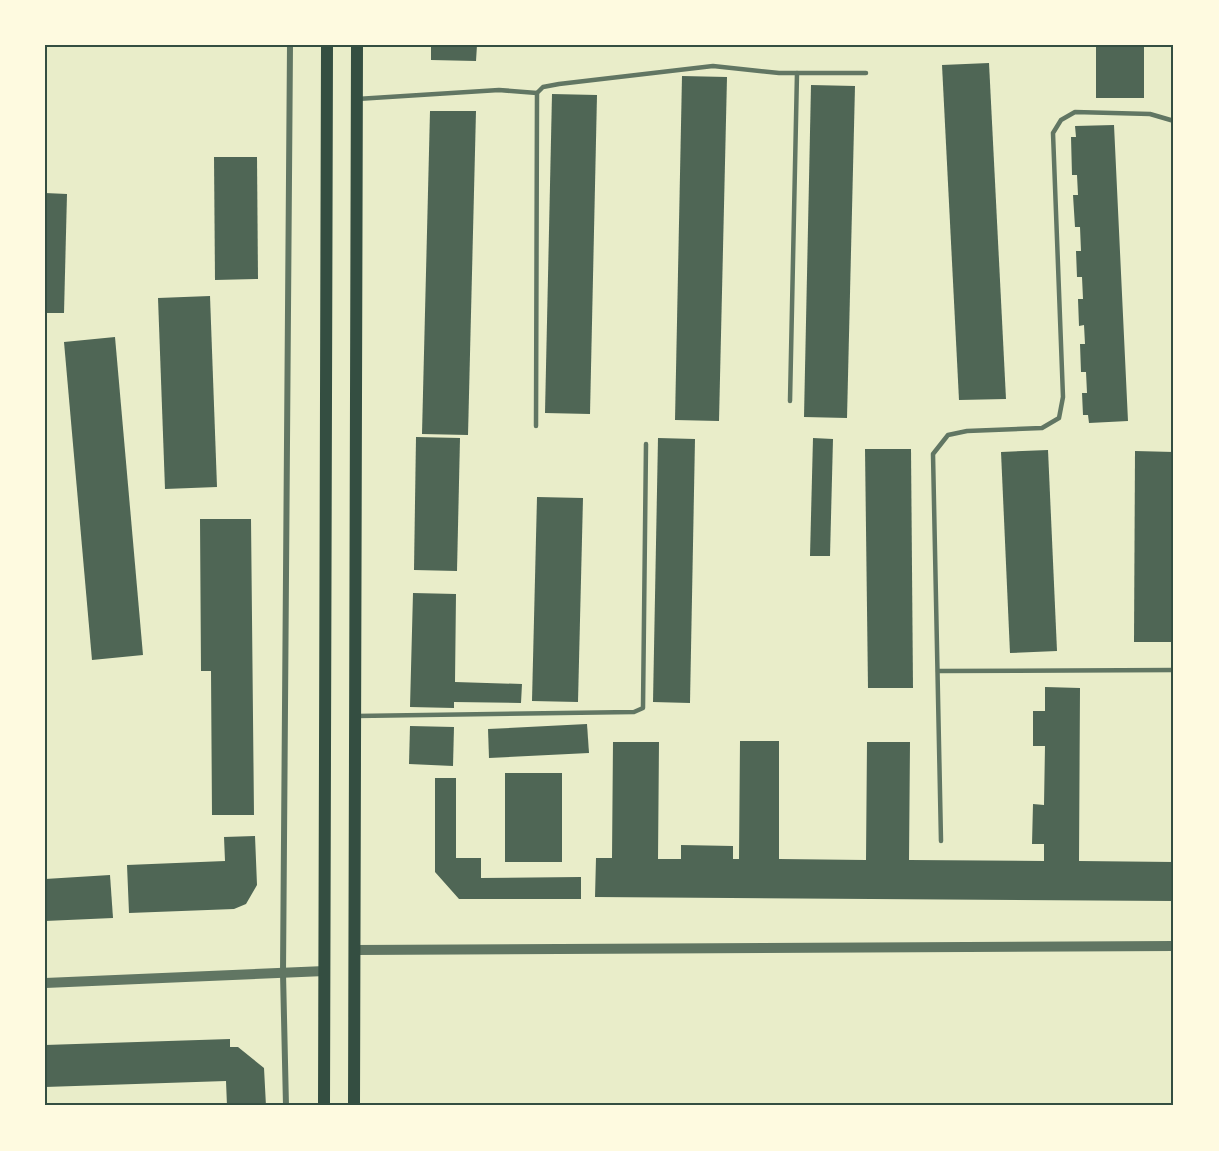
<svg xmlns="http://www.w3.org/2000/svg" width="1219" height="1151" font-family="Barlow,sans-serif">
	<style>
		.building { fill: #4f6655 }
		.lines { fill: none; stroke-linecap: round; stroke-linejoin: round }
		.service { stroke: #617663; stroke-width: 4.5 }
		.minor { stroke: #617663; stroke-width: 6 }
		.tertiary { stroke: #617663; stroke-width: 10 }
		.secondary { stroke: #344e41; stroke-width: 12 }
		.neatline { fill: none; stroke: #344e41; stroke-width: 2 }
	</style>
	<rect width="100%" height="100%" fill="#e9edc9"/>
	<g class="building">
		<path d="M431 45H477L476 61 431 60Z"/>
		<rect x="1096" y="45" width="48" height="53"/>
		<path d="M989 63 1006 399 959 400 942 65Z"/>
		<path d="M682 76 727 77 719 421 675 420Z"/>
		<path d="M811 85 855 86 847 418 804 417Z"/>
		<path d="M552 94 597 95 590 414 545 413Z"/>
		<path d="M430 111H476L468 435 422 434Z"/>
		<path d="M1114 125 1128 421 1089 423 1088 415H1083L1082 393H1087L1086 372H1081L1080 344H1085L1084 325 1079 326 1078 299H1083L1082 277H1077L1076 251H1081L1080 227H1075L1073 195H1078L1077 175H1072L1071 137H1076L1075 126Z"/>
		<path d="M214 157H257L258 279 215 280Z"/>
		<path d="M45 193 67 194 64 313H45Z"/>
		<path d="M210 296 217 487 165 489 158 298Z"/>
		<path d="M115 337 143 655 92 660 64 342Z"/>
		<path d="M416 437 460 438 457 571 414 570Z"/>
		<path d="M658 438 695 439 690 703 653 702Z"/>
		<path d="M813 438 833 439 830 556H810Z"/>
		<path d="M865 449H911L913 688H868Z"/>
		<path d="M1048 450 1057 651 1010 653 1001 452Z"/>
		<path d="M1135 451 1174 452V642H1134Z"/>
		<path d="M537 497 583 498 578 702 532 701Z"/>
		<path d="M200 519H251L254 815H212L211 671H201Z"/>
		<path d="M413 593 456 594 455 682 522 684 521 703 454 702V708L410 707Z"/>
		<path d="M1045 687 1080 688 1079 861 1174 862V901L595 897 596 858H612L613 742H659L658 859H681V845L733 846V859H739L740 741H779V859L866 860 867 742H910L909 860 1044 861V844H1032L1033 804 1044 805 1045 746H1033V711H1045Z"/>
		<path d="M587 724 589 753 489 758 488 729Z"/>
		<path d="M410 726 454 727 453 766 409 764Z"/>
		<rect x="505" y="773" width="57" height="89"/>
		<path d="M435 778H456V858H481V878L581 877V899H459L435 872Z"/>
		<path d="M255 836 257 885 246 904 234 909 129 913 127 865 225 861 224 837Z"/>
		<path d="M110 875 113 918 45 921V879Z"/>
		<path d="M230 1039V1047H238L264 1068 266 1106H227L226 1081 45 1087V1045Z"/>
	</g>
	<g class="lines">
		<g class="service">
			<path d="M357 99 499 90 537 93"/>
			<path d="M790 401 797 73"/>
			<path d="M536 426 537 93 543 87 559 84 713 66 779 73H866"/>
			<path d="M938 671 1174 670"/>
			<path d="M356 716 634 712 643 708 646 444"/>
			<path d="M941 841 933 454 948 435 967 431 1042 428 1059 418 1063 397 1053 133 1061 120 1075 112 1150 114 1174 121"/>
		</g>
		<path class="minor" d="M286 1106 283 973 290 45"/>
		<g class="tertiary">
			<path d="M355 950 1174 946"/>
			<path d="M45 983 325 971"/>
		</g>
		<g class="secondary">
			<path d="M324 1106 327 45"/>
			<path d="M354 1106 357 45"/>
		</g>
	</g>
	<rect width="1219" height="1151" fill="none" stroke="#fefae0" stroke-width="93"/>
	<rect x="46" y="46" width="1126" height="1058" class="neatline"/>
</svg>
